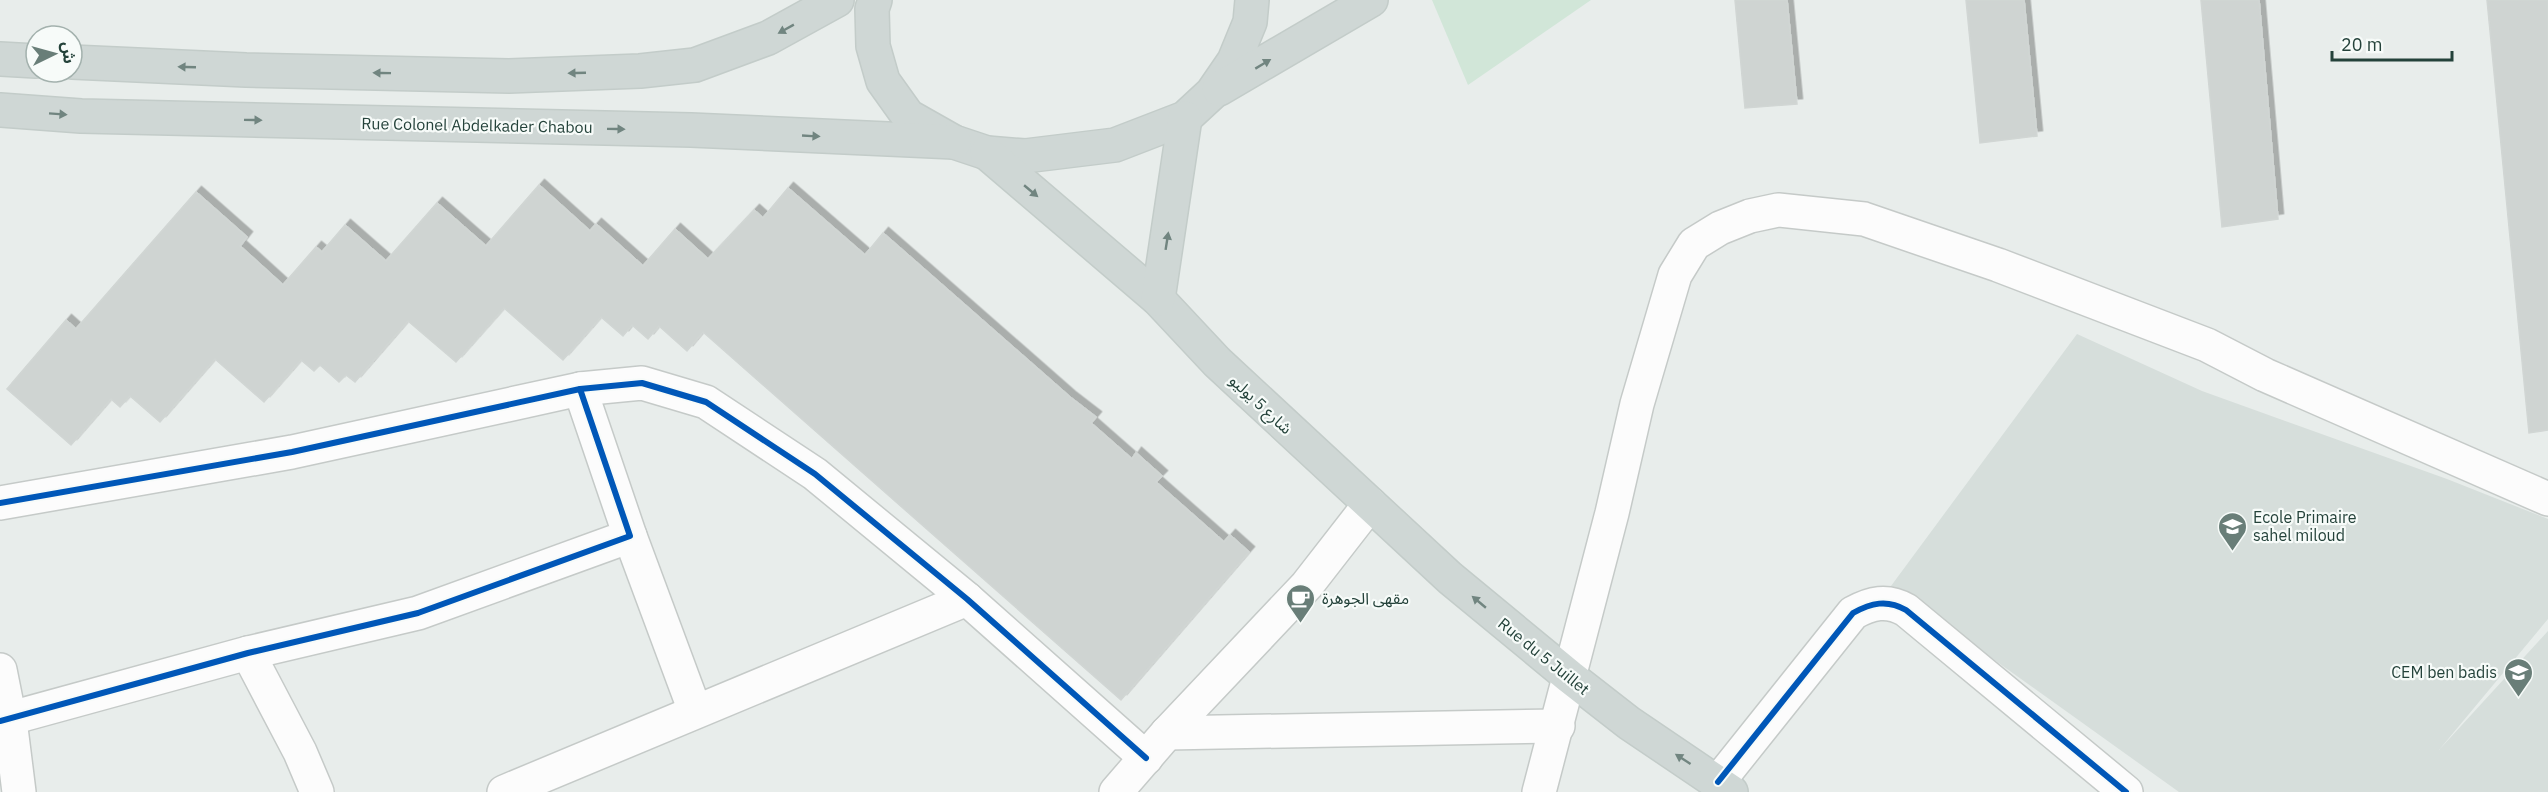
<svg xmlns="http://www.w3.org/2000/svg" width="2548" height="792" font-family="'IBM Plex Sans','Noto Sans Arabic',sans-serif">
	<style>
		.built { fill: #d6dedb }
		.green { fill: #d1e6d8 }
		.building { fill: #cfd4d2; stroke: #d1d6d4; stroke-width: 1.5; filter: url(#shadow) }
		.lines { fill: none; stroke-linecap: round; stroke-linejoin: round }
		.minor-casing { stroke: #c5cac8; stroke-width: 36 }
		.major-casing { stroke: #c3ccc9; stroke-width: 36 }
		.minor { stroke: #fcfcfc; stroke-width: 33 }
		.major { stroke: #cfd7d5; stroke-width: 33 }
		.cycleway-casing { stroke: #f7fbf9; stroke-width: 10 }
		.cycleway { stroke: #0057b8; stroke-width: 6 }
		.oneway { fill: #718580 }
		.labels { text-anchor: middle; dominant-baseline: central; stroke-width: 4.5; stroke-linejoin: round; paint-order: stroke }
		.street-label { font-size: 16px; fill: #24423a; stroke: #f7fbf9 }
		.poi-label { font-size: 16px; fill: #24423a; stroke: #f7fbf9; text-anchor: start }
	</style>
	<defs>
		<filter id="shadow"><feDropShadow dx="5.5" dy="-5.5" stdDeviation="0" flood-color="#0004"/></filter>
	</defs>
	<rect width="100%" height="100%" fill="#e8edeb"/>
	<path class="built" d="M2077 334 2202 391 2447 479 2548 519V619L2439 750 2548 631V792H2179L1891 586Z"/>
	<path class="green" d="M1432 0H1591L1468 85Z"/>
	<g class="building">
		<path d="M1735 0H1787L1797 104 1745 108Z"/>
		<path d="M1966 0H2024L2037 136 1980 143Z"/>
		<path d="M2201 0H2259L2278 219 2222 227Z"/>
		<path d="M2487 0H2548V430L2529 433Z"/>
		<path d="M539 185 590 231 596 224 643 266 675 229 708 259 754 210 763 218 788 188 865 255 883 233 1070 397 1096 417 1091 423 1132 459 1136 453 1162 476 1156 482 1224 542 1230 535 1249 552 1121 700 703 332 687 351 659 326 648 339 632 325 623 336 601 317 563 360 504 308 456 362 408 321 355 382 346 375 339 382 320 365 314 371 301 360 264 402 215 359 160 422 130 396 120 407 111 399 71 445 7 389 66 320 76 329 196 192 247 237 240 246 283 285 316 247 322 252 345 225 386 261 437 203 486 246Z"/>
	</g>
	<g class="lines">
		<defs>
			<g id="minor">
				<path d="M0 503 292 452 580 389 642 383 706 402 815 474 967 599 1146 758"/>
				<path d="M630 536 695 711"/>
				<path d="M248 653 300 752 317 792"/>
				<path d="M0 670 10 720 19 792"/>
				<path d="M0 721 248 653 418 613 630 536 580 389"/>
				<path d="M1167 733 1558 726"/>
				<path d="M1718 782 1853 613C1871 603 1887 599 1906 610L2126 792"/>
				<path d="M504 792 967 599"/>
				<path d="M1116 792 1167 733 1307 585 1370 504"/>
				<path d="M1539 792 1612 513 1637 404 1675 275 1694 244 1720 228 1750 216 1778 210 1864 219 1998 265 2207 345 2265 375 2548 499"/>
			</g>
			<g id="major">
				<path d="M875 0 872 9 873 46 883 81 908 116 954 142 987 153 1025 156 1115 145 1185 118 1212 93 1234 61 1250 22 1252 0"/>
				<path d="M0 59 36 61"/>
				<path d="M72 62 246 70 509 76 640 71 695 65 768 38 837 0"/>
				<path d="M1219 89 1371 0"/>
				<path d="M0 110 81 116 691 130 954 142"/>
				<path d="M987 153 1158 299 1217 362 1450 578 1570 677 1629 723 1731 792"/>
				<path d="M1158 299 1185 118"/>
			</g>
		</defs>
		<use href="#minor" class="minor-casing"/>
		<use href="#major" class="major-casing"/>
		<use href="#minor" class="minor"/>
		<use href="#major" class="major"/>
		<defs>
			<g id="cycleway">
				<path d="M0 503 292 452 580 389 642 383 706 402 815 474 967 599 1146 758"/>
				<path d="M0 721 248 653 418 613 630 536 580 389"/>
				<path d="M1718 782 1853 613C1871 603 1887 599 1906 610L2126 792"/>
			</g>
		</defs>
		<use href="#cycleway" class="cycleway-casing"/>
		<use href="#cycleway" class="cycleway"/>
	</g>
	<defs><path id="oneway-solid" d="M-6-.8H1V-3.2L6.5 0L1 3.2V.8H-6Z" transform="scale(1.5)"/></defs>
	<g class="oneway">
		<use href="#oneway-solid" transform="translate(786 29) rotate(151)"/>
		<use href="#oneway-solid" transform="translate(1263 64) rotate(-31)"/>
		<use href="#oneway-solid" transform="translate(187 67) rotate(-178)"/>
		<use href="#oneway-solid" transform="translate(382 73) rotate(-179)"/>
		<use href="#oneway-solid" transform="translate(577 73) rotate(178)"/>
		<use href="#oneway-solid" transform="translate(58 114) rotate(4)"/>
		<use href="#oneway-solid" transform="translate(253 120) rotate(1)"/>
		<use href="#oneway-solid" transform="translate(616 129) rotate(1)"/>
		<use href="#oneway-solid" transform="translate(811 136) rotate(3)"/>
		<use href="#oneway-solid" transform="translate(1031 191) rotate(40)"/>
		<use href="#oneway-solid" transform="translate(1167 241) rotate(-81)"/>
		<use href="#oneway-solid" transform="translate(1479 602) rotate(-140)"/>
		<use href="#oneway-solid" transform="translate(1683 759) rotate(-147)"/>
	</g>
	<defs>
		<symbol id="school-pin" viewBox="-11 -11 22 30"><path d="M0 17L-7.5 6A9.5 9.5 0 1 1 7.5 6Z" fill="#697e78" stroke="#f7fbf9"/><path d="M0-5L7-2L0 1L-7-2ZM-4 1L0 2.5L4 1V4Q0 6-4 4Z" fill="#fff"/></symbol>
		<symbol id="cafe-pin" viewBox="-11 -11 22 30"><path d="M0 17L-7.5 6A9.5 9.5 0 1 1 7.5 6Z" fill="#697e78" stroke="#f7fbf9"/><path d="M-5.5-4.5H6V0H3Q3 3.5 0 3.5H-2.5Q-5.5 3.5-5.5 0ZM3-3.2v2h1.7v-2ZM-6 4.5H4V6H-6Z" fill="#fff"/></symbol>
	</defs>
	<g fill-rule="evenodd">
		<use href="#school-pin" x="2216" y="510" width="33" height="45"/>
		<use href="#cafe-pin" x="1284" y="582" width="33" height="45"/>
		<use href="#school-pin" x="2502" y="656" width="33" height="45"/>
	</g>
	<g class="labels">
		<g class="street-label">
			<text transform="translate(477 125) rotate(1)">Rue Colonel Abdelkader Chabou</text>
			<text transform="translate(1261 404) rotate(43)">شارع 5 يوليو</text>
			<text transform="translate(1544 656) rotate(39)">Rue du 5 Juillet</text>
		</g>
		<g class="poi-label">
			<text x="2253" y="517">Ecole Primaire<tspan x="2253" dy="18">sahel miloud</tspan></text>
			<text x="1322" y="598">مقهى الجوهرة</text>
			<text x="2497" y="672" text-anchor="end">CEM ben badis</text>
		</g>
	</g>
	<g transform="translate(54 54) rotate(85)"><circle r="28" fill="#f7fbf9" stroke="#a3b1ad" stroke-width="1.5"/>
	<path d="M0-4.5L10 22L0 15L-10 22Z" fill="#697e78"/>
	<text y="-9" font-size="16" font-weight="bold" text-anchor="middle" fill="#24423a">ش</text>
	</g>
	<path d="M2332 51v9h120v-9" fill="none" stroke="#24423a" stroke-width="3"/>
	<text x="2341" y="51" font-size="18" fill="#24423a" stroke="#f7fbf9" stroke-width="4.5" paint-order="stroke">20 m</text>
</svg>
